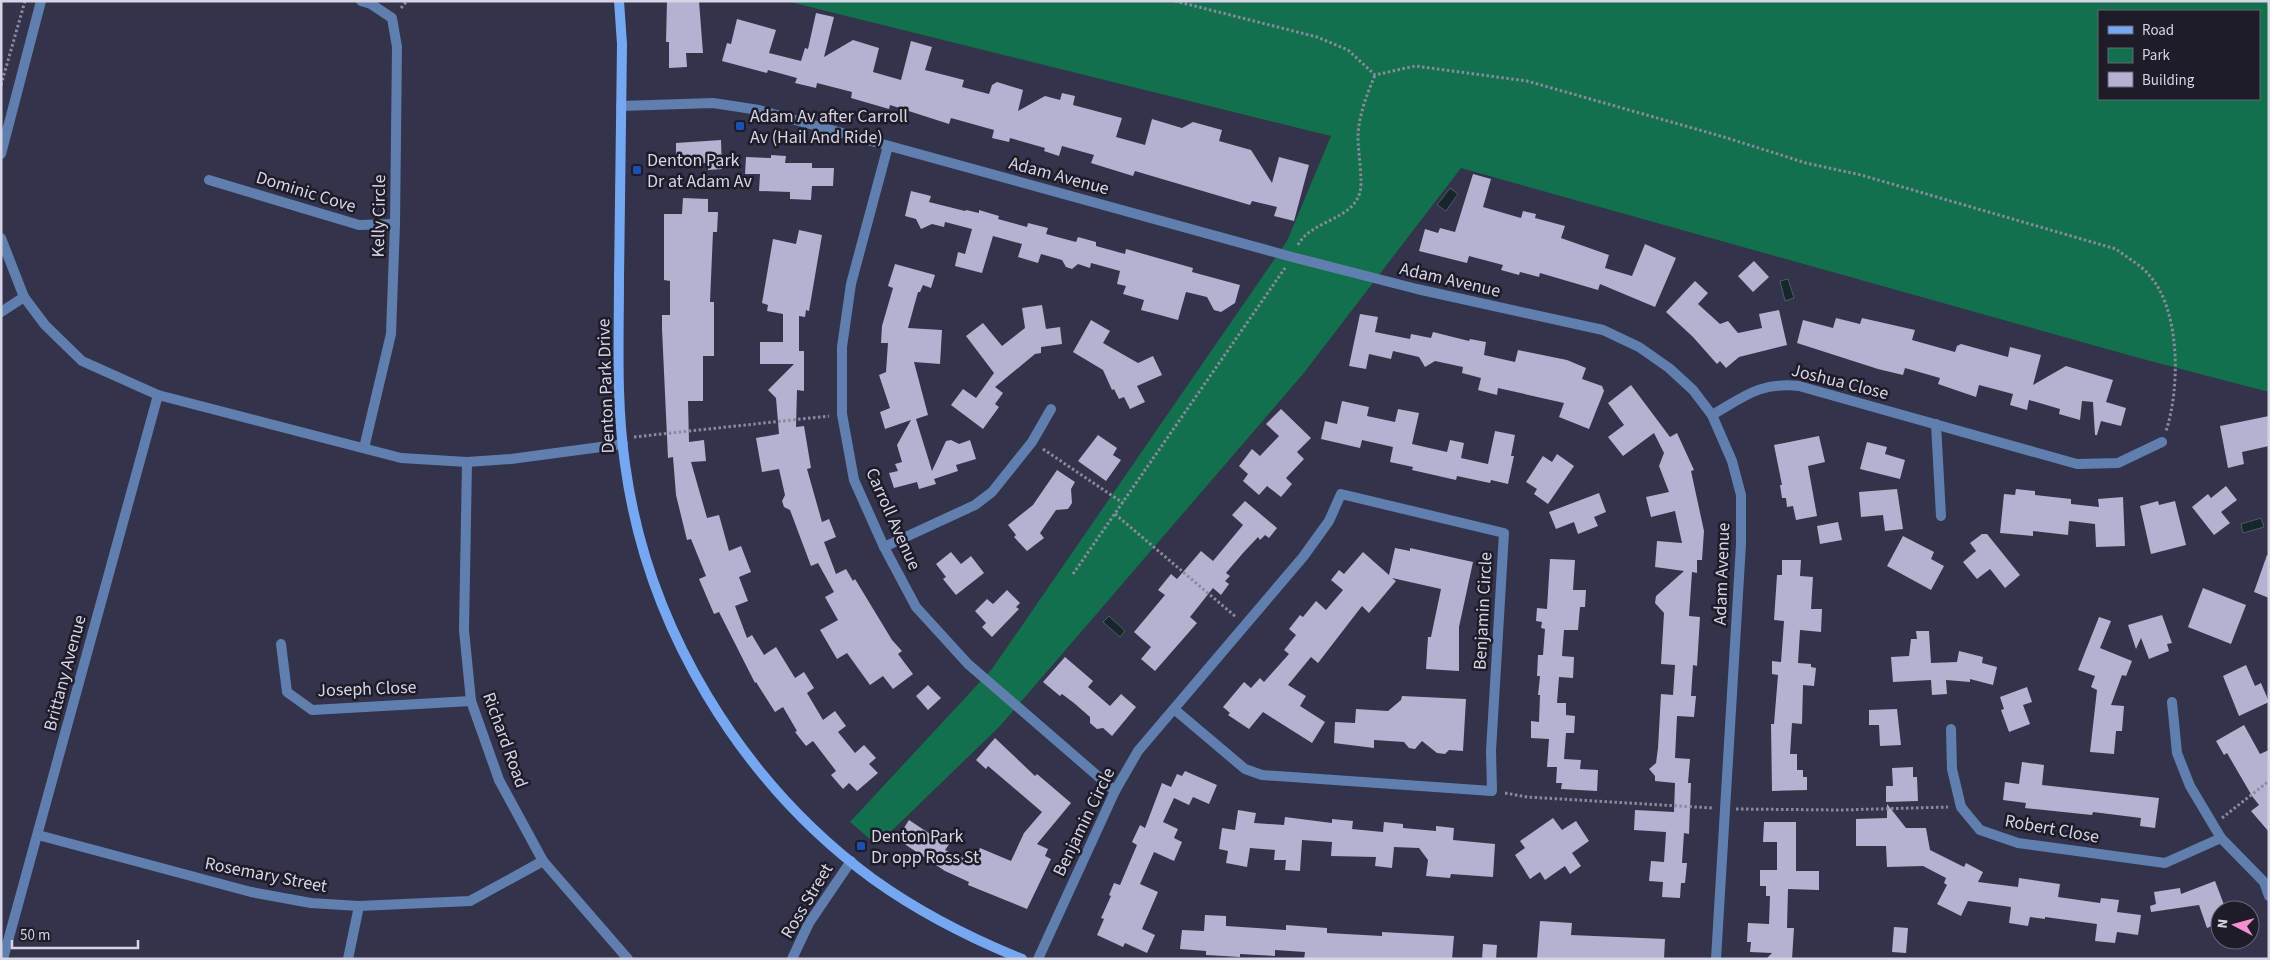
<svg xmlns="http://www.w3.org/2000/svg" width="2270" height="960" font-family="'Source Sans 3',sans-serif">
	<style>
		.green { fill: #12704c; fill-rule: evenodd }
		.water { fill: #15272b; stroke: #4f5b63 }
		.building { fill: #b3b2d1 }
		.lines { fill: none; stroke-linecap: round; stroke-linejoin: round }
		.path { stroke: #8a899e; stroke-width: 3; stroke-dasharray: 2.5 2.5; stroke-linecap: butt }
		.minor { stroke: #607faf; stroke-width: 10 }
		.secondary { stroke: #76a7f3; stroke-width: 10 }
		.transit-dot { fill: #1a4fb4; stroke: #1d1c28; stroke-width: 2 }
		.labels { text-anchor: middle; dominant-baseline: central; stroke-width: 5; stroke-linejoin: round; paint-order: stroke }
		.poi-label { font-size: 18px; fill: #d5d5e5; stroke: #1d1c28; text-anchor: start }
		.street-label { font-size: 18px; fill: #d5d5e5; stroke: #1d1c28 }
	</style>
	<rect width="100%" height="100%" fill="#34334c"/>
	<path class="green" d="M786 1H2269V392L2139 358 1461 168 1303 374 1000 726 877 845 850 822 992 669 1287 241 1331 136ZM2099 11H2259V99H2099Z"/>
	<g class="water">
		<path d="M1450 188 1458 194 1446 211 1437 205Z"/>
		<path d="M1788 279 1794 298 1785 301 1780 281Z"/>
		<path d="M2261 518 2264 527 2243 533 2241 524Z"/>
		<path d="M1109 616 1125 631 1120 637 1103 622Z"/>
	</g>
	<g class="building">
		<path d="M667 1H699L703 53H686L687 67 669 68V42H666Z"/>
		<path d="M816 13 834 17 824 57 853 40 879 48 873 72 901 80 911 41 932 47 925 70 964 80 962 87 989 94 992 85 997 82 1023 90 1018 111 1045 96 1060 100 1062 93 1075 96 1073 105 1122 118 1116 137 1145 145 1152 119 1182 128 1193 122 1222 130 1219 141 1251 150 1272 183 1279 157 1309 165 1294 221 1274 216 1277 207 1252 201 1250 205 1135 171 1133 176 1091 163 1094 155 1062 146 1059 156 1044 151 1045 148 1010 138 1009 142 992 138 994 130 951 118 949 124 890 105 889 109 851 98 852 92 817 83 816 88 795 83 797 78 768 70 767 73 722 61 727 43 731 44 737 19 776 30 769 53 801 61 805 48 808 49Z"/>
		<path d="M721 140 722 169 708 170V163L676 164V143Z"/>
		<path d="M771 155 786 156 785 163H812V168H834L833 186H812L811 200 790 199V192L759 191 760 174H745L746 157 771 158Z"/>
		<path d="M1473 174 1491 179 1483 207 1521 218 1523 211 1536 214 1535 218 1565 226 1561 238 1609 255 1605 268 1632 276 1645 244 1676 258 1655 307 1600 284 1598 290 1540 273 1539 277 1520 272 1519 275 1501 270 1503 265 1469 256 1467 263 1419 251 1425 229 1438 233 1440 228 1455 232Z"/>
		<path d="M911 191 931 196 929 202 965 211 966 210 979 213V210L999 216 998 219 1027 227 1028 223 1048 228 1046 234 1076 242 1078 237 1096 242V246L1125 254 1126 249 1193 268 1192 272 1240 285 1235 303 1221 312 1214 310 1207 297 1186 292 1178 320 1160 315 1141 310 1144 300 1123 294 1126 286 1117 284 1120 271 1091 263 1090 268 1078 264 1072 269 1066 267 1062 260 1041 254 1038 263 1018 257 1022 244 993 236 982 273 955 266 958 252 965 254 972 229 945 222 944 227 932 224 921 229 916 219 905 216Z"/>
		<path d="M683 198 708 199V212H718L717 232H713L710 302H714V356H703V401H688L689 442 704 440 706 461 691 462 707 518 719 515 729 551 741 546 751 572 739 577 748 601 735 606 747 638 752 635 764 655 776 647 795 678 804 672 814 688 807 693 823 720 835 711 846 726 838 732 855 753 864 745 876 758 869 764 878 773 857 791 849 783 843 789 831 775 836 771 813 741 806 746 795 732 797 731 783 707 775 712 756 682 755 683 719 612 714 614 699 579 706 576 691 539 687 540 676 495 673 457 668 458 662 329V315H670V281L664 280V214H682Z"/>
		<path d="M799 230 822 235 809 311 806 310 805 317 799 316V351H804V391L797 390 796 427 804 426 811 468 807 469 822 522 829 519 836 537 824 542 836 574 846 569 853 581 855 579 892 640 902 651 898 654 913 674 893 689 883 676 870 685 847 653 837 659 820 630 838 620 825 597 834 592 818 563 811 566 790 510 784 507 782 501 785 495 779 469 762 472 756 438 779 434 776 398 768 390 794 364H760V342H783V314L767 311 768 305 762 303 773 239 796 244Z"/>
		<path d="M1754 261 1769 277 1753 292 1738 276Z"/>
		<path d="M895 264 935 275 931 288 923 285 920 292H918L908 328 942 330 940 364 914 362 928 415 916 419 932 471 946 441 951 440 959 444 970 440 976 459 956 465 958 471 934 479 936 484 919 489 917 482 894 488 889 473 898 471 895 464 902 462 897 445 911 420 885 429 880 412 890 408 879 375 886 372 888 343H881L882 326 893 288 888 286Z"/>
		<path d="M1695 281 1708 293 1698 304 1720 324 1728 321 1738 333 1762 328 1759 314 1779 310 1787 345 1739 357 1726 368 1720 361 1717 364 1693 337 1666 312Z"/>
		<path d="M1042 305 1046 329 1060 327 1062 344 1041 347V353L1035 354 995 387 1003 393 995 404 999 407 983 429 951 405 963 389 976 398 994 373 966 336 983 323 1002 346 1025 328 1022 308Z"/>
		<path d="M1360 314 1378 317 1375 332 1410 339 1411 334 1431 338 1433 332 1469 341 1470 339 1486 342 1484 355 1515 362 1518 350 1567 360 1586 368 1582 379 1602 386 1604 391 1589 429 1559 417 1564 403 1498 388 1497 395 1478 390 1481 378 1462 373 1463 367 1435 361 1425 367 1419 357 1393 351 1391 359 1369 354 1366 369 1349 366Z"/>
		<path d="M1836 318 1860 324 1862 318 1915 330 1912 340 1955 352 1957 346 1961 344 2008 357 2010 347 2041 355 2033 385 2066 366 2113 380 2106 402 2126 408 2121 426 2101 421 2097 435H2095L2093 402 2082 401 2080 420 2059 414 2060 409 2029 400 2027 410 2010 405 2013 394 1979 385 1976 397 1938 384 1940 378 1905 368 1903 375 1878 369 1797 343 1803 320 1833 328Z"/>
		<path d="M1091 320 1110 331 1103 343 1138 363 1153 356 1162 375 1137 386 1145 402 1130 409 1124 397 1119 399 1114 389 1112 390 1103 370 1073 352Z"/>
		<path d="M1631 385 1670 437 1677 433 1694 470 1691 471 1704 531 1702 560H1697V573L1692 572 1689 616 1700 617 1697 666 1693 665 1691 696H1696L1694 717 1677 716 1675 758 1690 759 1688 783H1691L1689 834 1684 833 1682 863H1687L1685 883H1681L1680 898 1662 897 1663 882 1649 881 1651 861 1664 862 1666 832 1634 830 1635 810 1674 812 1675 783 1655 781V776L1649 769 1656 763 1658 748 1661 694 1673 695 1675 665 1661 664 1664 613 1655 603 1656 596 1684 571 1655 567 1657 541 1682 543 1675 511 1651 517 1646 497 1669 492 1659 466 1664 453 1654 433 1623 456 1608 437 1624 425 1608 403Z"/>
		<path d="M1342 401 1369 407 1367 416 1395 422 1398 409 1419 413 1412 444 1447 452 1450 440 1464 443 1461 458 1488 464 1495 431 1515 435 1511 456H1514L1508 484 1491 480 1490 483 1457 476 1456 480 1412 470 1413 467 1390 462 1393 447 1362 440 1360 448 1321 439 1325 421 1337 424Z"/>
		<path d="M1281 409 1311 438 1297 452 1304 459 1286 478 1292 484 1281 497 1267 486 1259 495 1243 481 1248 474 1239 466 1252 449 1260 456 1279 436 1266 424Z"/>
		<path d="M2269 416V446L2242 452 2244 464 2228 468 2220 426Z"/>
		<path d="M1098 435 1117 448 1113 455 1121 460 1106 481 1078 461Z"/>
		<path d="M1819 436 1825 462 1808 466 1817 516 1796 520 1793 506 1787 507 1786 498H1782L1780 485H1782L1774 445Z"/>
		<path d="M1867 442 1887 447 1885 454 1905 460 1900 479 1860 469Z"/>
		<path d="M1557 454 1574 466 1548 504 1534 494 1537 489 1526 482 1543 456 1552 462Z"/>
		<path d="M1057 470 1075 482 1071 489 1072 503 1068 509 1056 510 1040 533 1044 538 1027 551 1014 537 1016 535 1008 525 1033 505Z"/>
		<path d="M2226 486 2237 500 2221 512 2230 523 2214 535 2192 507 2208 494 2211 498Z"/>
		<path d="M1897 489 1903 529 1885 531 1883 515 1861 517 1859 492Z"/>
		<path d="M2016 489 2035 491V495L2071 499V504L2099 507 2098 499 2123 497 2125 546 2096 547 2095 524 2069 521 2068 535 2033 531V536L2000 533 2004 494 2015 495Z"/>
		<path d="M1599 493 1606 512 1594 517 1598 526 1578 534 1574 522 1556 529 1549 512Z"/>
		<path d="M1245 501 1277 528 1269 538 1265 535 1260 540 1258 537 1243 553 1226 573 1230 576 1225 581 1229 584 1221 595 1213 588 1190 617 1197 623 1155 671 1141 659 1151 647 1134 632 1165 595 1158 590 1171 574 1177 579 1201 551 1213 561 1243 525 1232 515Z"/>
		<path d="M2158 501 2159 505 2175 501 2186 545 2151 554 2140 506Z"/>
		<path d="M1838 522 1842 540 1820 544 1817 526Z"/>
		<path d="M1982 534H1987L2020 575 2005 588 1990 569 1977 579 1963 562 1976 551 1970 543Z"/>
		<path d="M1903 536 1934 552 1931 559 1944 566 1931 590 1887 566Z"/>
		<path d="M1395 548 1410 551V548L1473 562 1459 627V671L1426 669 1428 637H1431L1441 589 1392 578 1396 581 1369 613 1362 606 1318 663 1311 657 1288 685 1306 696 1300 706 1325 722 1312 743 1263 712 1249 729 1228 715 1230 713 1223 707 1244 682 1251 688 1260 678 1264 682 1289 654 1284 650 1296 635 1289 629 1300 615 1303 617 1316 601 1326 610 1343 590 1331 580 1339 570 1344 574 1363 552 1389 575Z"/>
		<path d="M951 552 961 564 971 556 984 573 956 595 943 579 946 577 936 564Z"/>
		<path d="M2267 555 2269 556V598L2254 592Z"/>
		<path d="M1550 559 1575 560 1573 590H1586L1585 607H1580L1578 630H1564L1562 656 1574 657 1573 678 1559 677 1557 703H1566V715L1575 716 1574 733H1566L1564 759 1581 760 1580 769 1598 770 1597 791 1561 789 1562 783H1556L1557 767H1547L1549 739 1531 738V721L1539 722 1540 695H1538L1540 676H1537L1538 655H1543L1545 629 1541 628 1542 622 1536 621 1537 608 1547 609Z"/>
		<path d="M1782 560H1801L1800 576 1813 577 1811 609H1822L1821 632 1800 630 1798 663 1811 664V667L1816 668 1814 686 1803 685 1802 724 1792 723 1790 754H1797V770H1803V777H1807V790L1772 791 1771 724H1774L1778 675 1772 674V661L1781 662 1784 621 1774 620 1777 575H1782Z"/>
		<path d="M2203 588 2246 605 2231 644 2188 627Z"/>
		<path d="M1007 590 1020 603 1016 607 1019 609 992 637 982 627 986 623 975 611 987 599 993 604Z"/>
		<path d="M2162 615 2172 643 2167 644 2169 651 2149 659 2141 638 2136 649 2128 625Z"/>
		<path d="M2099 617 2111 621 2100 648 2132 661 2126 676 2122 675 2111 705 2124 706 2122 731H2116L2114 754 2090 752 2097 690 2091 687 2095 676 2078 670Z"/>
		<path d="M1916 631H1929L1931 663 1957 662 1959 651 1983 657 1982 663 1997 667 1993 685 1970 679V682L1946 680 1947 694 1932 695 1931 680 1893 682 1891 657 1909 656 1911 639H1917Z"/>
		<path d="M1065 657 1093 681 1088 687 1110 706 1121 694 1136 707 1112 736 1103 728 1097 729 1090 723V717L1074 703 1062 694 1060 696 1043 682Z"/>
		<path d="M2246 665 2255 686 2261 683 2269 702 2239 716 2223 676Z"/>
		<path d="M928 685 941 698 928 710 916 696Z"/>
		<path d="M2027 687 2032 702 2023 705 2030 724 2009 732 2001 710 2004 709 2000 697Z"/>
		<path d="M1402 696 1466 699 1463 751 1449 750 1445 754 1437 753 1422 741 1415 749 1409 748 1404 742 1374 740V748L1334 743 1335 722 1355 723 1356 709 1388 711 1401 700Z"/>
		<path d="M1897 709 1901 745 1880 746 1879 725H1869V710Z"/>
		<path d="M2244 725 2260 754 2269 750V832L2251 811 2259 805 2252 796 2227 753 2224 755 2216 741Z"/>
		<path d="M995 738 1035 776 1037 774 1071 803 1037 844 1048 849 1045 856 1051 859 1027 909 968 885 969 882 945 871 897 839 909 820 936 838 940 832 952 840 945 850 974 863 980 848 1011 861 1024 833 1042 812 988 766 986 769 976 760Z"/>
		<path d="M2022 762 2044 765 2042 785 2159 798 2155 828 2140 826 2141 818 2093 812 2092 815 2025 808 2026 803 2003 800 2005 782 2019 784Z"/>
		<path d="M1913 767V777H1917L1918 801 1886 802V786H1893L1892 768Z"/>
		<path d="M1185 771 1217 785 1209 804 1193 797 1189 805 1174 798 1163 822 1178 829 1174 838 1182 842 1174 861 1154 852 1140 884 1158 892 1142 929 1155 935 1147 953 1125 943 1123 947 1097 935 1104 919 1101 918 1111 896 1109 895 1114 883 1120 885 1137 845 1132 842 1140 825 1145 828 1162 783 1171 787 1177 774 1182 776Z"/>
		<path d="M1887 804 1906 828H1926L1930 850 1964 867 1966 863 1983 872 1978 882 2018 887 2019 878 2060 884 2058 897 2100 903 2101 898 2119 900 2117 912 2141 915 2138 935 2117 932 2115 943 2095 941 2097 924 2045 917V919L2030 917 2028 926 2009 923 2011 907 1968 901 1961 916 1937 904 1947 885 1944 883 1946 878 1923 866 1887 867 1886 846H1856V819L1887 818Z"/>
		<path d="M1238 810 1256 813 1254 823 1284 825 1285 817 1332 823V819L1353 821 1352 829 1383 832 1384 822 1403 824V828L1436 831V826L1454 828 1453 840 1495 844 1493 877 1451 874 1450 878 1426 876 1428 860 1419 848 1394 847 1392 868 1375 866 1376 857 1331 856 1332 842 1302 840 1300 871 1285 870 1286 860H1274L1275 850 1250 848 1247 867 1226 863 1228 851 1219 849 1222 828 1235 830Z"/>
		<path d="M1553 818 1562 830 1576 821 1589 841 1572 853 1581 866 1570 874 1565 866 1545 880 1540 872 1530 879 1515 855 1525 848 1520 841Z"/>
		<path d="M1764 822H1796V871H1819V890L1788 889 1787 928H1794L1792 959H1766L1772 953 1750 952 1751 942H1747L1748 923 1769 924 1770 896H1766V886H1760V870H1777V842H1763Z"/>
		<path d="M2215 881 2226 910H2220V923L2207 928 2199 905 2151 912 2150 906 2156 904 2154 892 2180 888 2181 894Z"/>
		<path d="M1205 915 1226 916V926L1286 930V925L1327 928V933L1382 936V932L1454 936 1452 959H1304L1305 952 1275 950V956L1240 954V957L1224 956 1206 955V951L1180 949 1182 930 1204 931Z"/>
		<path d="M1540 921 1572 923 1571 935 1665 939 1664 959H1537Z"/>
		<path d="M1894 927 1908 928 1906 953 1892 952Z"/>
		<path d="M1483 944 1497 945 1496 959H1482Z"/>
	</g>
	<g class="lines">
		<g class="path">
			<path d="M1175 1 1317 37 1348 50 1375 75 1415 66 1527 81 1724 137 1806 163 1861 175 2116 249C2126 257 2141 265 2149 275 2181 310 2180 389 2166 431"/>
			<path d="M401 8 407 1"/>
			<path d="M1 85 25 1"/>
			<path d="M1298 245C1311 220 1352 221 1360 192 1363 182 1358 150 1358 138 1358 117 1367 94 1375 75"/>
			<path d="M634 437 829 416"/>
			<path d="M1043 449 1123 503"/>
			<path d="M1115 514 1236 617"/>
			<path d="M1073 574 1285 268"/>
			<path d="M1505 793 1527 797 1713 808"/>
			<path d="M1736 809 1841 810 1948 807"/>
			<path d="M2222 818 2269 781"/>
		</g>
		<g class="minor">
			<path d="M361 1 371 4 392 18 397 47 395 224 391 334 364 448"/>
			<path d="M621 106 713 103 759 110 1292 257 1417 289 1603 330 1639 347 1669 368 1693 390 1712 415 1732 461 1741 495V544L1716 959"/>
			<path d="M888 146 851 284 842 347V414L854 480 884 547 916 607 968 664 1115 791"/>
			<path d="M1 154 41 1"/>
			<path d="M209 180 359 225 395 224"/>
			<path d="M1 238 24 297 45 325 82 361 158 395 401 458 467 462 511 459 623 444"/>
			<path d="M1 312 24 297"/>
			<path d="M1712 415C1745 396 1760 382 1799 386L2077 464 2118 463 2162 442"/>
			<path d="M1936 424 1941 516"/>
			<path d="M467 462 464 630 471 701 499 780 543 861 628 959"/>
			<path d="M884 547 975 505 992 492 1032 442 1051 409"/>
			<path d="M281 644 287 692 312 710 471 701"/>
			<path d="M2172 702 2177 753 2190 786 2221 838 2264 882 2269 896"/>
			<path d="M1951 729 1952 769 1961 807 1980 830 2018 843 2165 863 2221 838"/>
			<path d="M38 835 251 892 311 903 359 906 470 901 543 861"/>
			<path d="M3 959 158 395"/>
			<path d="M348 959 359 906"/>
			<path d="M792 959 809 923 851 861"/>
			<path d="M1038 959 1115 791 1138 751 1303 557 1329 521 1341 494 1504 533 1491 751 1492 791 1262 775 1245 769 1174 709"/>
		</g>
		<path class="secondary" d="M619 1 622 44C621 122 620 200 619 278 619 340 616 402 625 464 647 627 740 781 873 879 919 912 970 938 1022 959"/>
	</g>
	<g class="transit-dot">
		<rect x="735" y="121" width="10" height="10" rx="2.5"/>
		<rect x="632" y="165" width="10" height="10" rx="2.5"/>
		<rect x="856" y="841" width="10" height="10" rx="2.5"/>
	</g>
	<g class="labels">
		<g class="poi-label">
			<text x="750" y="116">Adam Av after Carroll<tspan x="750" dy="21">Av (Hail And Ride)</tspan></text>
			<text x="647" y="160">Denton Park<tspan x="647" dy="21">Dr at Adam Av</tspan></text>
			<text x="871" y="836">Denton Park<tspan x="871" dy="21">Dr opp Ross St</tspan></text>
		</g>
		<g class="street-label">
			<text transform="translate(1059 176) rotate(15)">Adam Avenue</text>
			<text transform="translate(306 192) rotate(17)">Dominic Cove</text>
			<text transform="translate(379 216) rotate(-89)">Kelly Circle</text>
			<text transform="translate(1450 280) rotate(13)">Adam Avenue</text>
			<text transform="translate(1840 382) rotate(14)">Joshua Close</text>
			<text transform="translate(606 386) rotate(-92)">Denton Park Drive</text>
			<text transform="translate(893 519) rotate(66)">Carroll Avenue</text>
			<text transform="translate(1722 574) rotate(-88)">Adam Avenue</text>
			<text transform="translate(1483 611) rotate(-87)">Benjamin Circle</text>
			<text transform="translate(65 673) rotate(-75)">Brittany Avenue</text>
			<text transform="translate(367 689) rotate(-2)">Joseph Close</text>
			<text transform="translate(505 740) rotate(70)">Richard Road</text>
			<text transform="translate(1084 822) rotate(-64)">Benjamin Circle</text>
			<text transform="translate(2052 829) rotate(10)">Robert Close</text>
			<text transform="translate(266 875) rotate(11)">Rosemary Street</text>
			<text transform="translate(807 901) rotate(-59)">Ross Street</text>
		</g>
	</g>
	<rect width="2270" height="960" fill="none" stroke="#d5d5e5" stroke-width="5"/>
	<rect x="2098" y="10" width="162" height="90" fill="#1d1c28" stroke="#676674"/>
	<rect x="2108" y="26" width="25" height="8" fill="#76a7f3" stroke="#676674"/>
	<text x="2142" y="35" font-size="15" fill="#d5d5e5">Road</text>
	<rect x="2108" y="48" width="25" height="15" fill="#12704c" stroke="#676674"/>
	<text x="2142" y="60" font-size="15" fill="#d5d5e5">Park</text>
	<rect x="2108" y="72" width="25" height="15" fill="#b3b2d1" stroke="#676674"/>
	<text x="2142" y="85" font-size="15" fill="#d5d5e5">Building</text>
	<g transform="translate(2235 925) rotate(276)"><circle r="24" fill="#1d1c28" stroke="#676674"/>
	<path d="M0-4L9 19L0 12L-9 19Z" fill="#f790ce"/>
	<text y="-8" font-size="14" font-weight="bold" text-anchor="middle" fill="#d5d5e5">N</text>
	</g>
	<path d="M12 940v8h126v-8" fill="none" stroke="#d5d5e5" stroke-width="2.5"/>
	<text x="20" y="940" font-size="15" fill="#d5d5e5" stroke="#1d1c28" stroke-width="4" paint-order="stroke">50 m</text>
</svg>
